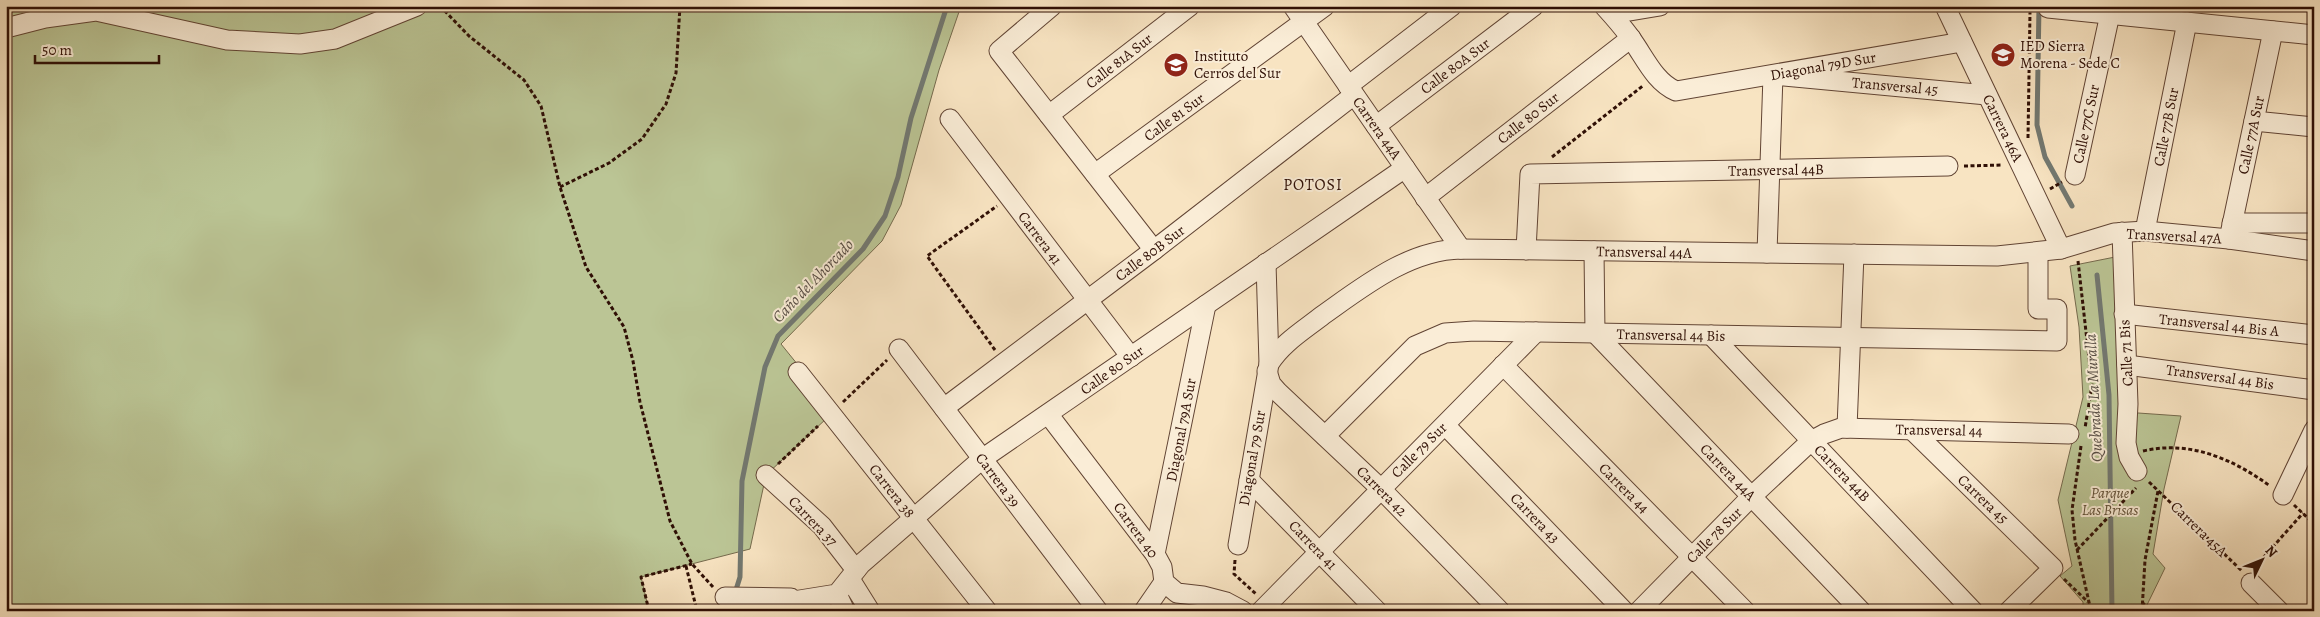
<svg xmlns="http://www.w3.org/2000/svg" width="2320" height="617" font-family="Alegreya,serif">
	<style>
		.green { fill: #bbc595; stroke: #756a4d }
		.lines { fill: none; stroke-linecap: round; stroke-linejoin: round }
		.stream { stroke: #727871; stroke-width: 5 }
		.minor-casing { stroke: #614434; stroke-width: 21 }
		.path { stroke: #2f0f05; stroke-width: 3; stroke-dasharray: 4 2.5; stroke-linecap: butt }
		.minor { stroke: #faedd7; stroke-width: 19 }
		.labels { text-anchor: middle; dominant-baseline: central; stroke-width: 4; stroke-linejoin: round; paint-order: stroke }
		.poi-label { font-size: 15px; fill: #2f0f05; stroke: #faedd7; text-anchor: start }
		.street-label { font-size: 15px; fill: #2f0f05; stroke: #faedd7 }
		.park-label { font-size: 15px; font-style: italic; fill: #604f37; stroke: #faedd7 }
		.neighbourhood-label { font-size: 16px; letter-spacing: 1px; fill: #2f0f05; stroke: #faedd7 }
		.water-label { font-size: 16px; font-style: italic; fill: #564c44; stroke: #faedd7 }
	</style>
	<rect width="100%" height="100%" fill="#f8e4c2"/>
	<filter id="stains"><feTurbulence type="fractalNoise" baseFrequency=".004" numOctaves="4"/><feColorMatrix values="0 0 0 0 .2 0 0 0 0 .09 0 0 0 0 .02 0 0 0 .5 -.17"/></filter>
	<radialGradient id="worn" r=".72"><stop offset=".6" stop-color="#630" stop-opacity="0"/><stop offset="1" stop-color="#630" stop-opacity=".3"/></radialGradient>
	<g class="green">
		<path d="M6 6H961L939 70 901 205 882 241 781 344 798 365 827 418 766 475 750 549 641 577 649 611H6Z"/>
		<path d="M2115 257 2124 412 2181 416 2164 489 2153 554 2165 568 2146 607 2147 611H2083V602L2060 576 2072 566 2058 500 2083 397 2079 327 2070 266Z"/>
	</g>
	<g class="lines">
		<g class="stream">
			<path d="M2039 6 2037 125 2045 157 2072 206"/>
			<path d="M2097 275 2109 395 2112 611"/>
			<path d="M735 593 740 577 742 481 765 367 778 336 863 249 885 216 898 177 911 118 947 6"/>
		</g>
		<defs>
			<g id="minor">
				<path d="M1052 6 999 51 1154 250"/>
				<path d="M1293 6 1461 249"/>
				<path d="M1604 6C1614 17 1624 28 1632 40 1645 58 1655 82 1676 91L1962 42"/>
				<path d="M1945 6 2061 249"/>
				<path d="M2048 8 2314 35"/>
				<path d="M1612 14 1660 6"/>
				<path d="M6 28 45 18 96 11 227 40 300 44 335 39 417 6"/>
				<path d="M1348 86 1452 6"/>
				<path d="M1049 115 1190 6"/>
				<path d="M950 119 1131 357"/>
				<path d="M2254 121 2314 127"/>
				<path d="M1376 126 1534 6"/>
				<path d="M1095 174 1325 6"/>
				<path d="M2075 175 2110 14"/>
				<path d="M1425 198 1631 38"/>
				<path d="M2232 223H2314"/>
				<path d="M2145 231 2187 22"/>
				<path d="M2122 232 2128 404 2126 443 2129 457 2137 471"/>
				<path d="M2229 239 2273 31"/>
				<path d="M1526 250 1530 174 1948 166"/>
				<path d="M1594 251 1595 333 1861 611"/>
				<path d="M1767 253 1773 75 1987 95"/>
				<path d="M1266 263 1269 364"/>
				<path d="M2124 314 2314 335"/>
				<path d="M1711 335 1973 611"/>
				<path d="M899 349 1098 611"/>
				<path d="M1503 365 1745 611"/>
				<path d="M2127 365 2314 390"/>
				<path d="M1267 371 1271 384 1278 392 1381 489 1500 611"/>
				<path d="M798 372 987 611"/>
				<path d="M944 408 1154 250 1354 95"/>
				<path d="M1048 414 1155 554 1162 567 1164 582 1177 593 1203 596 1226 602 1243 611"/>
				<path d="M1445 425 1624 611"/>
				<path d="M1847 428 1854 254"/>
				<path d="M1912 430 2053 568 2009 611"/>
				<path d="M1325 436 1415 346 1445 333 1474 331 2057 341V309H2038V253"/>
				<path d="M766 475 822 526 856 570"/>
				<path d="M1249 480 1377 611"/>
				<path d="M2283 495 2314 430"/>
				<path d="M1238 545 1269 364C1282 343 1304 330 1323 315 1364 286 1409 250 1461 249L1997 256 2061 249 2114 233 2145 231 2229 239 2314 251"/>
				<path d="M1155 554 1206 305"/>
				<path d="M850 579 870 611"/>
				<path d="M2251 583 2279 611"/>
				<path d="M837 594 845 611"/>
				<path d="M725 597 791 598"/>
				<path d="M771 611 781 603 837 594 861 564 982 459 1405 168"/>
				<path d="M1144 611 1164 582"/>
				<path d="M1261 611 1536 332"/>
				<path d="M1639 611 1751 497 1811 441 1824 434 1841 428 2069 434"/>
			</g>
		</defs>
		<use href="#minor" class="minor-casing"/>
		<g class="path">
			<path d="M440 6 469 36 524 80 541 106 560 187 586 267 624 327 633 361 640 402 670 521 692 564 713 587"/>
			<path d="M2028 138 2030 12"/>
			<path d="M1552 157 1644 85"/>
			<path d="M1964 166 2002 165"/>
			<path d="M560 187 609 163 642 139 666 104 676 73 680 6"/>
			<path d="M2050 189 2062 182"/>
			<path d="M2078 261 2092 385 2085 428"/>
			<path d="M995 350 927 256 997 206"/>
			<path d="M843 402 887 360"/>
			<path d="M2081 446 2072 510 2075 540 2091 611"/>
			<path d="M2143 451C2190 440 2233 459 2270 486"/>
			<path d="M778 464 818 426"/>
			<path d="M2149 482 2242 571"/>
			<path d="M2294 505 2314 524"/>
			<path d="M2077 550 2136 488"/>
			<path d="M1235 560 1234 574 1256 594"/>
			<path d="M686 566 697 611"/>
			<path d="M2255 567 2303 513"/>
			<path d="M2064 579 2088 602"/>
			<path d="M2142 602 2150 611"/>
			<path d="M649 611 641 577 692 564"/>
			<path d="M2142 611 2145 560 2158 491"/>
		</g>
		<use href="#minor" class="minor"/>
	</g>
	<defs>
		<symbol id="school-disc" viewBox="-11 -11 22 22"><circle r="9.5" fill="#8f2418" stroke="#faedd7"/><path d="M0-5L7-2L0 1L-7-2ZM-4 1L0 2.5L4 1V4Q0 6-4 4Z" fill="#fff"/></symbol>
	</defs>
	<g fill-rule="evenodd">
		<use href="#school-disc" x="1989" y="41" width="28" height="28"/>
		<use href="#school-disc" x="1162" y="51" width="28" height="28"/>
	</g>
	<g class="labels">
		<g class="poi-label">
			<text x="2020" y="46">IED Sierra<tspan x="2020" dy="17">Morena - Sede C</tspan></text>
			<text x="1194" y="56">Instituto<tspan x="1194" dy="17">Cerros del Sur</tspan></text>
		</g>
		<g class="street-label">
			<text transform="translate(1119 61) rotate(-38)">Calle 81A Sur</text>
			<text transform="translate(1455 66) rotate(-37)">Calle 80A Sur</text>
			<text transform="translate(1823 66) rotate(-10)">Diagonal 79D Sur</text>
			<text transform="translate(1895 86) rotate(5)">Transversal 45</text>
			<text transform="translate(1174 117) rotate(-36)">Calle 81 Sur</text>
			<text transform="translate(1528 118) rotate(-38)">Calle 80 Sur</text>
			<text transform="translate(2086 124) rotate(-78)">Calle 77C Sur</text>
			<text transform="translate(2166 127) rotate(-79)">Calle 77B Sur</text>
			<text transform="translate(1377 128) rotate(55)">Carrera 44A</text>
			<text transform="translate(2003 128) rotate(64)">Carrera 46A</text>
			<text transform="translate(2251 135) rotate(-78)">Calle 77A Sur</text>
			<text transform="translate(1776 170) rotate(-1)">Transversal 44B</text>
			<text transform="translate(2174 236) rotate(3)">Transversal 47A</text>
			<text transform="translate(1040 238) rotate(53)">Carrera 41</text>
			<text transform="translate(1644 252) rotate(1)">Transversal 44A</text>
			<text transform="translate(1150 253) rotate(-37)">Calle 80B Sur</text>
			<text transform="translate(2219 325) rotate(6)">Transversal 44 Bis A</text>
			<text transform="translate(1671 335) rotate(1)">Transversal 44 Bis</text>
			<text transform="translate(2126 353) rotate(-93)">Calle 71 Bis</text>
			<text transform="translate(1112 370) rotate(-35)">Calle 80 Sur</text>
			<text transform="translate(2220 377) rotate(8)">Transversal 44 Bis</text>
			<text transform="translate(1181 430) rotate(-79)">Diagonal 79A Sur</text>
			<text transform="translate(1939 430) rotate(1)">Transversal 44</text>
			<text transform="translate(1419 450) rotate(-45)">Calle 79 Sur</text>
			<text transform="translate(1252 458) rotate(-80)">Diagonal 79 Sur</text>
			<text transform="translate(1728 472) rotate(46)">Carrera 44A</text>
			<text transform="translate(1842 473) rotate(46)">Carrera 44B</text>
			<text transform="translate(998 480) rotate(53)">Carrera 39</text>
			<text transform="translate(1624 488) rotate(45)">Carrera 44</text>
			<text transform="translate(892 491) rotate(52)">Carrera 38</text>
			<text transform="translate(1382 491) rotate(45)">Carrera 42</text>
			<text transform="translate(1983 499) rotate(44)">Carrera 45</text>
			<text transform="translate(1535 518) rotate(46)">Carrera 43</text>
			<text transform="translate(813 521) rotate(46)">Carrera 37</text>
			<text transform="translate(2199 529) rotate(44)">Carrera 45A</text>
			<text transform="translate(1136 530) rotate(54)">Carrera 40</text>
			<text transform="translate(1714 535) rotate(-45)">Calle 78 Sur</text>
			<text transform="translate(1313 545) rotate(46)">Carrera 41</text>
		</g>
		<g class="park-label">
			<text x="2110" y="493">Parque<tspan x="2110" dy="17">Las Brisas</tspan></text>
		</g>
		<g class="neighbourhood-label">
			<text x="1313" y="185">POTOSI</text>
		</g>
		<g class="water-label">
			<text transform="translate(813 281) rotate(-46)">Caño del Ahorcado</text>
			<text transform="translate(2094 398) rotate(-93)">Quebrada La Muralla</text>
		</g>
	</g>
	<rect width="2320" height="617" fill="none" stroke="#f8e4c2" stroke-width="25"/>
	<rect x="8" y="8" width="2305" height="602" fill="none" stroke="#2f0f05" stroke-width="2.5"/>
	<rect x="12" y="12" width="2295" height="592" fill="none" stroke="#2f0f05"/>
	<g transform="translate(2262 560) rotate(47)" stroke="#faedd7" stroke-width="4" paint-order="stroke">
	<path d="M0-4L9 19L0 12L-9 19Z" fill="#2f0f05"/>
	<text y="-8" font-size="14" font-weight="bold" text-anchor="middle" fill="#2f0f05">N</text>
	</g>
	<path d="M35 55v8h124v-8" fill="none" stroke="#2f0f05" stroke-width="2.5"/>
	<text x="42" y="55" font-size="15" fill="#2f0f05" stroke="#faedd7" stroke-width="4" paint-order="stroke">50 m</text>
	<rect width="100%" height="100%" filter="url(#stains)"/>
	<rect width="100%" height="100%" fill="url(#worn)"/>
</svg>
